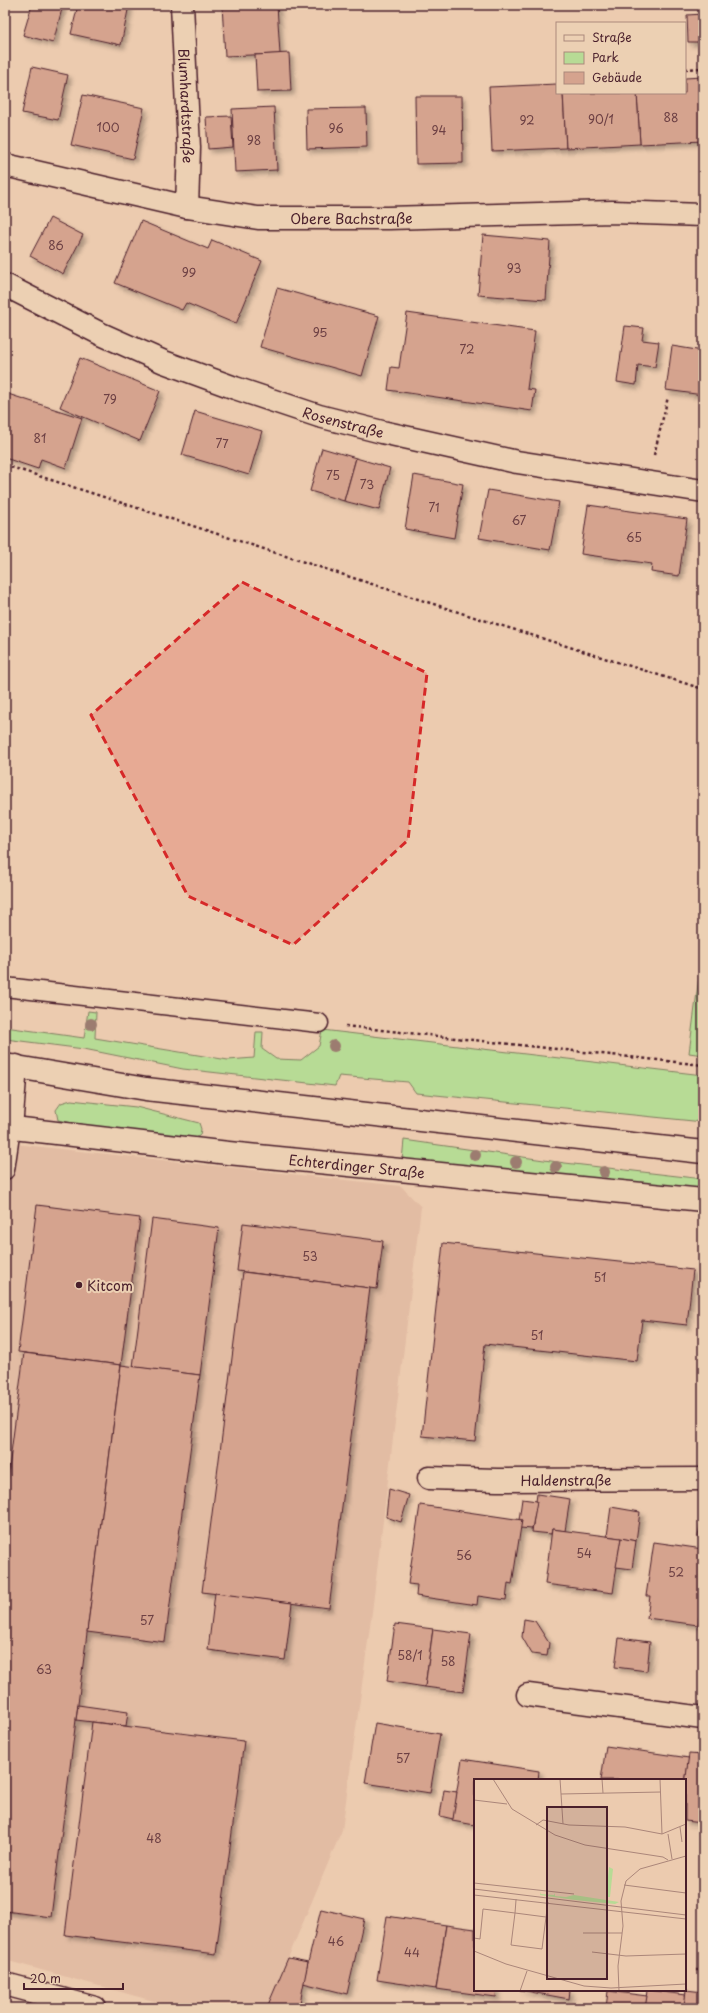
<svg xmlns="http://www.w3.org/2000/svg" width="708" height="2013" font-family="'Playpen Sans',sans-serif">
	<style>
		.built { fill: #e2bca3 }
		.green { fill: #b7db95; stroke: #807d60 }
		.building { fill: #d5a38e; stroke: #4a1f2b; filter: url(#shadow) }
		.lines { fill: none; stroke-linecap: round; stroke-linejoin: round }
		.lane-casing { stroke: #4a1f2b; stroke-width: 21 }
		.street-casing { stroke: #4a1f2b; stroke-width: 25 }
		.secondary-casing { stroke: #4a1f2b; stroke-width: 25 }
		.path { stroke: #4a1f2b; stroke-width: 2.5; stroke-dasharray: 3 3; stroke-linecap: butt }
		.lane { stroke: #ecd0b3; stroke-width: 18 }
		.street { stroke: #ecd0b3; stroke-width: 22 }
		.secondary { stroke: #ecd0b3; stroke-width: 22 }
		.tree { fill: #9c7c6f }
		.marked { fill: #d62828; fill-opacity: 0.2; stroke: #d62828; stroke-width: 3; stroke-dasharray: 8 5; stroke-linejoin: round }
		.poi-dot { fill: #4a1f2b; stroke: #ecd0b3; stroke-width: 1.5 }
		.labels { text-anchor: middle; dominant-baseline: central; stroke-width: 4; stroke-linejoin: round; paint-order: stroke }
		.number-label { font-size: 12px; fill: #6d4044 }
		.street-label { font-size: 14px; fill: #4a1f2b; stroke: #ecd0b3 }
		.poi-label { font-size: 14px; fill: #4a1f2b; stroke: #ecd0b3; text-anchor: start }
		.inset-road { fill: none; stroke: #ab867a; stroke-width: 1 }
		.view { fill: #4a1f2b; fill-opacity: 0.15; stroke: #4a1f2b; stroke-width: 2 }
		.inset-edge { fill: none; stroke: #4a1f2b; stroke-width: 2 }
	</style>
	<defs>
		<filter id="shadow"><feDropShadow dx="3.5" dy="3.5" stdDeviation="2" flood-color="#0004"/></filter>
	</defs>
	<rect width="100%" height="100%" fill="#eccbaf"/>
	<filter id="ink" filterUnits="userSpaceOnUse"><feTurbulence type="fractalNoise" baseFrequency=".025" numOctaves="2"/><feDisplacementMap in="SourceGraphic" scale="8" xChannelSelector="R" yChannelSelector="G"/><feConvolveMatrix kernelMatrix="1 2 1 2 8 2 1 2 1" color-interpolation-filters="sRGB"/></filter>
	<g filter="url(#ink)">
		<path class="built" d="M5 1143 401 1186 421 1207 372 1612 342 1830 267 2008H179L5 1960Z"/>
		<g class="green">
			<path d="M703 946V1055L689 1053Z"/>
			<path d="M88 1011 96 1012 95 1038 228 1060 254 1058 256 1032H263L262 1049 276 1059 301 1060 319 1046 322 1030 703 1075V1122L416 1093 408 1082 339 1076 335 1086 183 1069 84 1049 5 1039V1027L84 1038Z"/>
			<path d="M71 1100 136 1107 199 1123 201 1129 200 1135 196 1138 93 1127 58 1120 56 1110 61 1103Z"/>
			<path d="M404 1140 565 1163 703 1179V1190L402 1161Z"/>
		</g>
		<g class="building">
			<path d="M32 5H63L53 43 23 35Z"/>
			<path d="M78 5H129L121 45 71 34Z"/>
			<path d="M222 5H277L280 54 225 56Z"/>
			<path d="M703 14V42H688L687 15Z"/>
			<path d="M289 53 291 91 257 92 255 55Z"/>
			<path d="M32 67 68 75 58 120 22 113Z"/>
			<path d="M703 77V141L640 144 637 93H685V78Z"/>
			<path d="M557 84V93H563L566 148 492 151 489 87Z"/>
			<path d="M563 93H637L640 144 566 148Z"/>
			<path d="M83 95 144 108 133 159 71 145Z"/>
			<path d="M415 96H462L463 163 416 164Z"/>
			<path d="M274 107 277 170 235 172 232 109Z"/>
			<path d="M366 108 367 147 307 149 306 109Z"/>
			<path d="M231 116 233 147 208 149 206 117Z"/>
			<path d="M50 218 83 235 63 274 30 256Z"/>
			<path d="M141 221 208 249 212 240 262 261 236 324 186 303 182 310 115 283Z"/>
			<path d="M483 235 550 241 546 300 478 295Z"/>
			<path d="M277 288 379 316 362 376 260 347Z"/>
			<path d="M407 313 535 331 527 389 535 390 532 411 388 390 391 367 399 368Z"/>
			<path d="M625 326 644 328 642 340 659 342 655 367 638 365 636 385 617 382Z"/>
			<path d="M672 346 703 351V395L666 390Z"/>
			<path d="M80 358 160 391 140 441 60 407Z"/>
			<path d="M5 393 82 418 66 468 41 459 38 469 5 458Z"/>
			<path d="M195 411 262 431 249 475 182 455Z"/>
			<path d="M322 448 356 458 344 501 310 491Z"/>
			<path d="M356 458 390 468 379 510 344 501Z"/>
			<path d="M414 475 463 484 454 538 405 529Z"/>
			<path d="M488 490 559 502 550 550 479 538Z"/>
			<path d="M588 505 687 519 679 576 651 572 652 564 581 554Z"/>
			<path d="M37 1205 140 1218 121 1365 18 1352Z"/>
			<path d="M152 1219 219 1228 200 1375 133 1367Z"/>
			<path d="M243 1223 383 1241 377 1289 237 1271Z"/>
			<path d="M443 1243 693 1270 687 1325 642 1320 637 1361 485 1344 475 1441 422 1436Z"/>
			<path d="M243 1272 370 1288 329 1608 202 1592Z"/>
			<path d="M24 1353 121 1365 51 1917 5 1911V1499Z"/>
			<path d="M121 1365 200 1375 165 1642 87 1632Z"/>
			<path d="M389 1489 409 1495 401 1522 386 1517Z"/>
			<path d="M537 1494 570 1499 565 1531 552 1529 551 1534 532 1532Z"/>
			<path d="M522 1499 537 1501 532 1529 520 1528 522 1520H519Z"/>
			<path d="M420 1505 522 1520 512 1584 508 1583 506 1600 478 1596 477 1605 416 1596 417 1585 408 1584Z"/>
			<path d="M611 1507 640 1512 636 1541 607 1536Z"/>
			<path d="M703 1507V1538L698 1537Z"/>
			<path d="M552 1529 621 1538 613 1593 545 1584Z"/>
			<path d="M621 1538 636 1541 632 1569 616 1567Z"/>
			<path d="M654 1542 703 1549V1606H701L698 1625 647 1618 650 1596H646Z"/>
			<path d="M215 1593 292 1603 285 1660 208 1650Z"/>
			<path d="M524 1619 535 1621 549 1643 547 1656 532 1654 522 1637Z"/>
			<path d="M395 1624 433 1629 425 1687 387 1681Z"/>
			<path d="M433 1629 471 1634 463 1692 425 1687Z"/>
			<path d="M619 1638 650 1642 647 1671 615 1667Z"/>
			<path d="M78 1705 128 1712 126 1726 76 1720Z"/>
			<path d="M92 1722 244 1741 216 1954 65 1935Z"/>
			<path d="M375 1723 440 1734 430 1793 365 1783Z"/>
			<path d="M606 1746 689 1758 685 1784V1780H601Z"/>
			<path d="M689 1754 703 1755V1823L685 1821V1784Z"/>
			<path d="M462 1759 539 1771 538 1780H475V1825L452 1821Z"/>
			<path d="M444 1790 457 1792 453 1819 440 1816Z"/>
			<path d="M321 1909 364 1919 347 1994 303 1983Z"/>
			<path d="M387 1916 446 1925 436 1989 377 1980Z"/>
			<path d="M446 1925 475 1929V1990H497L496 1997 436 1989Z"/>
			<path d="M288 1958 308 1962 299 2008H279L268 2005Z"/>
			<path d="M520 1990H570L569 1999Z"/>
			<path d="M647 1990 686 1995 684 2008H645Z"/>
			<path d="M686 1990 703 1992V2008H684Z"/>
			<path d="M608 1991 647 1996 645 2008H606Z"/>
		</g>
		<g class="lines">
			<defs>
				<g id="lane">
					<path d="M5 987 319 1023"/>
					<path d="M5 1170 11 1128"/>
				</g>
				<g id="street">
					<path id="s1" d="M182 5 189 148 187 207"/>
					<path id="s2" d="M5 165 187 207 258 218H388L612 212 703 215"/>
					<path id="s3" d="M5 285 101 334 164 362 235 388 319 416 382 432 517 462 703 491"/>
					<path id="s4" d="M5 1127 228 1153 703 1200"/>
					<path d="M11 1128 16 1066"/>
					<path id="s5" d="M429 1478 497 1480 703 1479"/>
					<path d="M528 1695 703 1718"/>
					<path d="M5 1984 95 2008"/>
				</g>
				<path id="secondary" d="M5 1065 146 1089 703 1152"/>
			</defs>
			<use href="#lane" class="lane-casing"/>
			<use href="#street" class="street-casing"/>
			<use href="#secondary" class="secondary-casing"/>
			<g class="path">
				<path d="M685 69 703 68"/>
				<path d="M654 455 668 397"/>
				<path d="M5 465 455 611 703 689"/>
				<path d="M345 1026 703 1065"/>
				<path d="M697 1970H703"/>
			</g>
			<use href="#lane" class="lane"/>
			<use href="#street" class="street"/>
			<use href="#secondary" class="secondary"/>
		</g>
		<g class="tree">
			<circle cx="91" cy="1024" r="6"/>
			<circle cx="334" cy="1046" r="6"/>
			<circle cx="475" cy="1155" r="6"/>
			<circle cx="516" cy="1162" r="6"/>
			<circle cx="556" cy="1167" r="6"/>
			<circle cx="604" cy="1172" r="6"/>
		</g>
	</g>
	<path class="marked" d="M242 582 427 673 408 840 293 945 188 896 91 715Z"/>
	<circle class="poi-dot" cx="79" cy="1285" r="4"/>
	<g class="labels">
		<g class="number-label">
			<text x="671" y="117">88</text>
			<text x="601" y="119">90/1</text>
			<text x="527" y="120">92</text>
			<text x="108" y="127">100</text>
			<text x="336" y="128">96</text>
			<text x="439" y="130">94</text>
			<text x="254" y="140">98</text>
			<text x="56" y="245">86</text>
			<text x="514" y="268">93</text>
			<text x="189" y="272">99</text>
			<text x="320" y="332">95</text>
			<text x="467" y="349">72</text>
			<text x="110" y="399">79</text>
			<text x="40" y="438">81</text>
			<text x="222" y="443">77</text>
			<text x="333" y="475">75</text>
			<text x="367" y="484">73</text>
			<text x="434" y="507">71</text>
			<text x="519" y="520">67</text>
			<text x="634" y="537">65</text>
			<text x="310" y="1256">53</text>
			<text x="600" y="1277">51</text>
			<text x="537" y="1335">51</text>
			<text x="584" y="1553">54</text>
			<text x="464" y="1555">56</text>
			<text x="676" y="1572">52</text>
			<text x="147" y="1620">57</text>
			<text x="410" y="1655">58/1</text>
			<text x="448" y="1661">58</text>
			<text x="44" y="1669">63</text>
			<text x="403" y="1758">57</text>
			<text x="154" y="1838">48</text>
			<text x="336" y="1941">46</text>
			<text x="412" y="1952">44</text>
		</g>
		<g class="street-label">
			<text stroke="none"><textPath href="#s1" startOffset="101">Blumhardtstraße</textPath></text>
			<text stroke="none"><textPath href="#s2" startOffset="352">Obere Bachstraße</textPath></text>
			<text stroke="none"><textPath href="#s3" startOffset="366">Rosenstraße</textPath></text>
			<text stroke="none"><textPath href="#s4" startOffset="354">Echterdinger Straße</textPath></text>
			<text stroke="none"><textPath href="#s5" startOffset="137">Haldenstraße</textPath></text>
		</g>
		<g class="poi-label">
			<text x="87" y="1285">Kitcom</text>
		</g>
	</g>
	<g transform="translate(474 1779)">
		<rect width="212" height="212" fill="#eccbaf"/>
		<path d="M135 88 139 90 136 118H132ZM67 113V115L80 116 81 114V117L92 118 100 116 145 123 141 125 101 121 66 116Z" fill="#b7db95"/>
		<path class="inset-road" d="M19 0 38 30 81 56 111 66 189 78 194 81M86 0 89 45M128 0 129 14M186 0 188 55M87 15 187 13M0 21 33 25M62 46 69 41 95 46 151 48 188 55 212 45M206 48 208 63M194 55 198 80M0 104 100 115M150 106 212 114M0 110 212 136M0 116 212 140M72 138 74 123M109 154H148M0 159 6 160 9 130 41 134 72 138 68 170 37 166 41 134 42 121V120M0 172 32 185 110 207 137 209 212 205M118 173 152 177 212 175M46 212 53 192M145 212 144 187 149 147 147 122 152 102 166 90 212 77"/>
		<path class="view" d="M73 28H133V200H73Z"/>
		<rect width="212" height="212" class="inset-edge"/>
	</g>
	<rect width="708" height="2013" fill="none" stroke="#ecd0b3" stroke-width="20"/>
	<rect x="10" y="10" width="688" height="1993" fill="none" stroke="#4a1f2b" stroke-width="1.5" filter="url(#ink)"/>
	<rect x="556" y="22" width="130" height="72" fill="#ecd0b3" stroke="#ab897d"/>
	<rect x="564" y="35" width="20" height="6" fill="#ecd0b3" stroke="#ab897d"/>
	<text x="592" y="42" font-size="12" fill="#4a1f2b">Straße</text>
	<rect x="564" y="52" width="20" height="12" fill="#b7db95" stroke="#ab897d"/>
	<text x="592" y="62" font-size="12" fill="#4a1f2b">Park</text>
	<rect x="564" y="72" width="20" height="12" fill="#d5a38e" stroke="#ab897d"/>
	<text x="592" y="82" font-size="12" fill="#4a1f2b">Gebäude</text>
	<path d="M24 1983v6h99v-6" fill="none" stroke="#4a1f2b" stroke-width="2"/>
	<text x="30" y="1983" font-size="12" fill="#4a1f2b" stroke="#ecd0b3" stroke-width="3" paint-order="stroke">20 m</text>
</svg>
